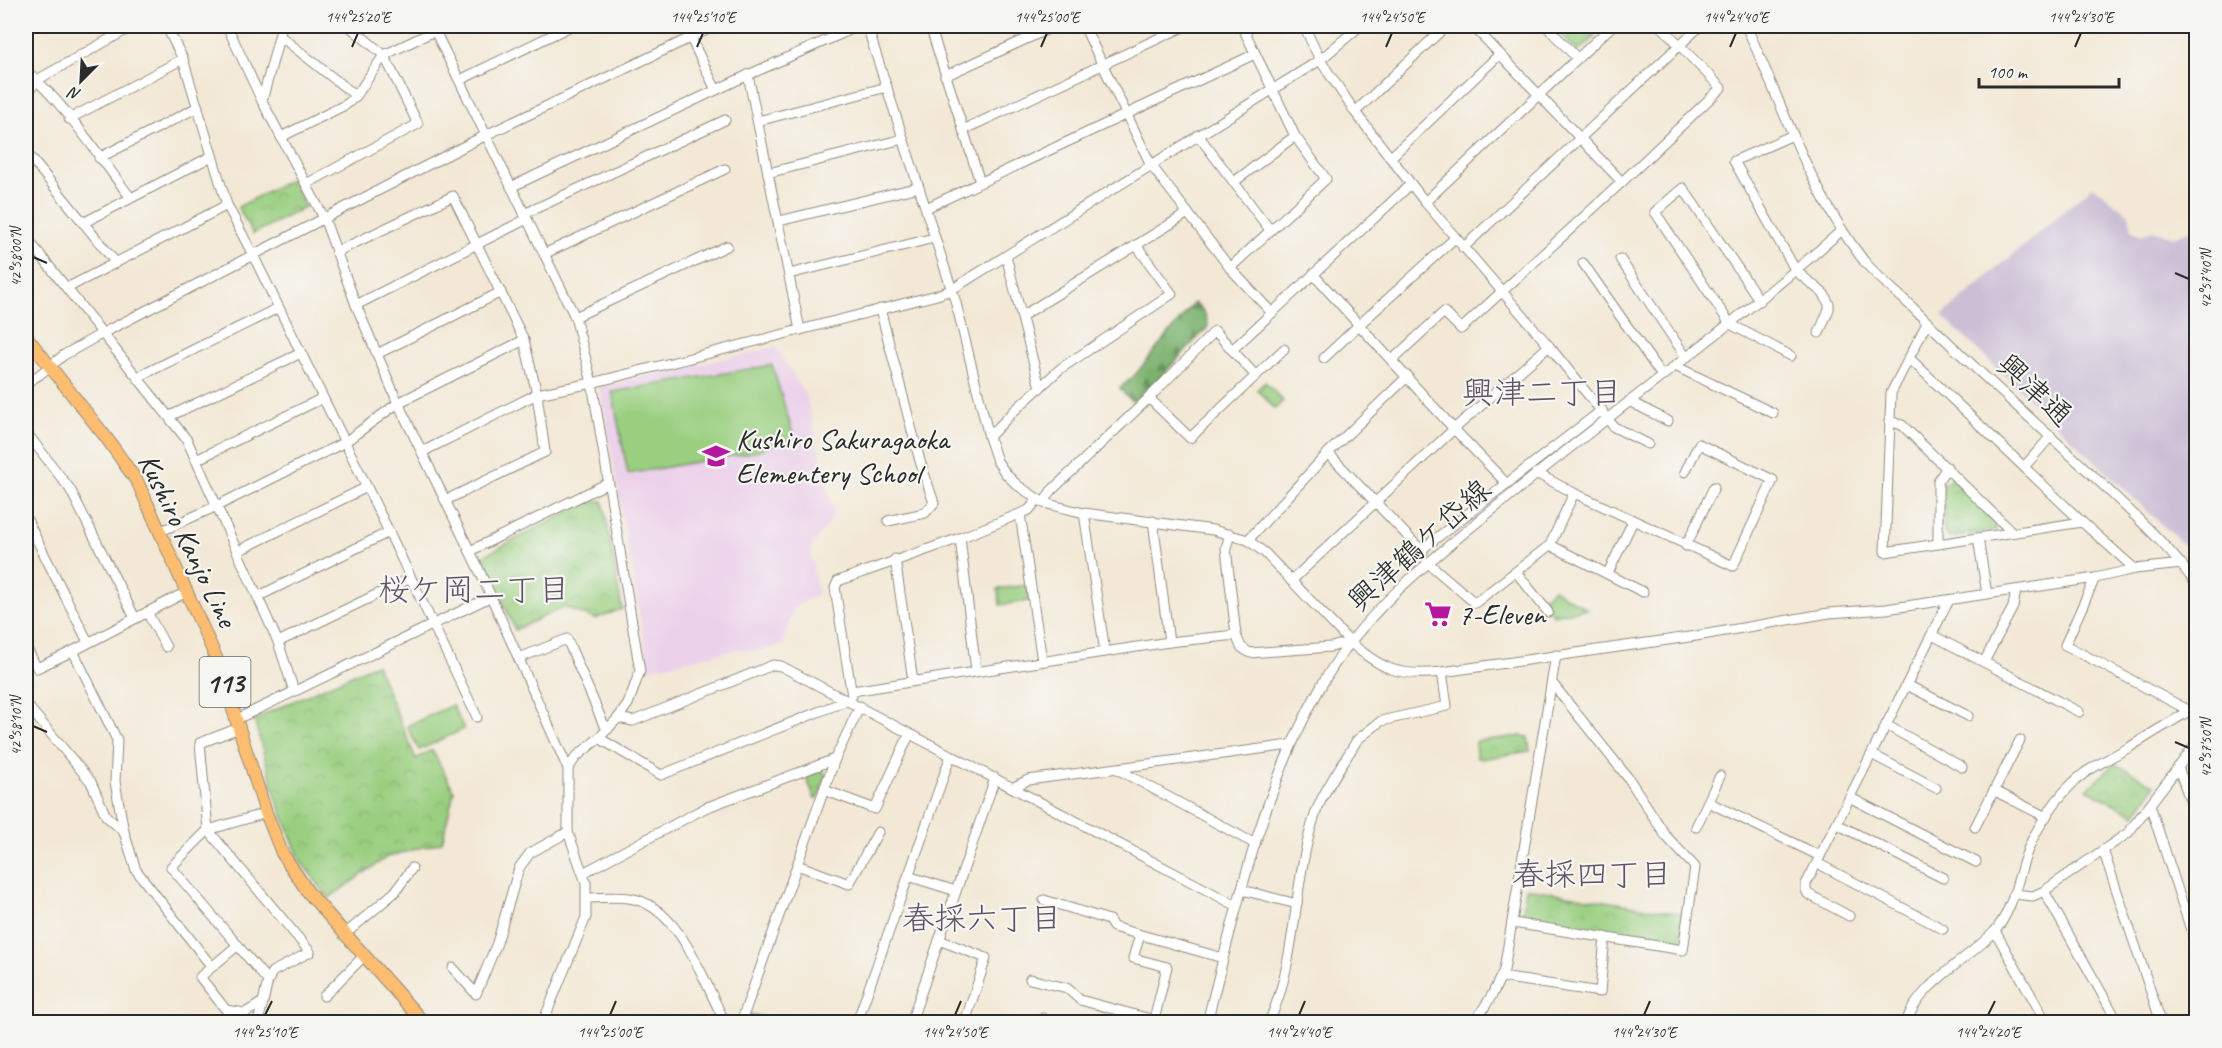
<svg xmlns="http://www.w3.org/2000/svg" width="2222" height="1048" font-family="Caveat,'Klee One',sans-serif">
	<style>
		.built { fill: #ecd1ea }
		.industrial { fill: #cbbfd5 }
		.forest { fill: url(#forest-firs); stroke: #536e4c; stroke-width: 1.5 }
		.park { fill: url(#park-crowns); stroke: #627d56; stroke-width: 1.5 }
		.garden { fill: #9acf80; stroke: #627d56; stroke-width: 1.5 }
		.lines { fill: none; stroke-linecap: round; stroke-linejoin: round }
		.minor-casing { stroke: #8f8a80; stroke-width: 11 }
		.major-casing { stroke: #8f8a80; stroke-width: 14 }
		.minor { stroke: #fff; stroke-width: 9 }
		.major { stroke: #fcbd6f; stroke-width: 12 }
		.ticks { fill: none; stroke: #2b2b2b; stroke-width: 2 }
		.labels { text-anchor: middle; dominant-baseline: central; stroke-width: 4.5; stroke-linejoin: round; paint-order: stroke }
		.shield { fill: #f6f6f2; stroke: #686867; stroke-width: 1.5 }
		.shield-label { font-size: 28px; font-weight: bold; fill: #2b2b2b }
		.street-label { font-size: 30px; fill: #2b2b2b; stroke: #f6f6f2 }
		.poi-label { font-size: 30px; fill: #2b2b2b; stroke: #f6f6f2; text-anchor: start }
		.neighbourhood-label { font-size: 32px; fill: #615366; stroke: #f6f6f2 }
		.neatline { fill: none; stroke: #2b2b2b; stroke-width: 2 }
		.ticks-label { font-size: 15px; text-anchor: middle; fill: #2b2b2b }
	</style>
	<defs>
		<pattern id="forest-firs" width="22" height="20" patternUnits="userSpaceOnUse" patternTransform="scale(1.5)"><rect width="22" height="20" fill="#7bb26e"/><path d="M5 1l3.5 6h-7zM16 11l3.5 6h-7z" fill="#65915b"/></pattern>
		<pattern id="park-crowns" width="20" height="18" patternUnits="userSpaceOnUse" patternTransform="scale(1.5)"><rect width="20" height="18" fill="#9acf80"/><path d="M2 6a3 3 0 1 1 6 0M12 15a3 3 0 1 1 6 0" fill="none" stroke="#85b26f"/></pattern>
	</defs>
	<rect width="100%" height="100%" fill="#f6f6f2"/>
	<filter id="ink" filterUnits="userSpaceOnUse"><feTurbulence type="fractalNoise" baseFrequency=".0167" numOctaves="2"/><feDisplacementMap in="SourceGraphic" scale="12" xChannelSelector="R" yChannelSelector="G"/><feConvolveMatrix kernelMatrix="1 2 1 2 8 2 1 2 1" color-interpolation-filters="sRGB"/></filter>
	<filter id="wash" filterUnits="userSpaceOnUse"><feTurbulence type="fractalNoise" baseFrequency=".008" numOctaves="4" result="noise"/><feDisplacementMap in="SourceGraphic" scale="24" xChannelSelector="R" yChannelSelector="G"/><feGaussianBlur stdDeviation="1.35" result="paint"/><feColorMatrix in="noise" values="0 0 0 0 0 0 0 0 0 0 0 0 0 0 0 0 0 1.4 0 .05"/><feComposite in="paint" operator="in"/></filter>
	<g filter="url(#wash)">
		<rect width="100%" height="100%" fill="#f3e8d5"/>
		<path class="built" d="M776 347 806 396 834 515 810 549 818 594 794 607 782 645 760 651 738 649 649 669 600 387Z"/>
		<path class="industrial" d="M2093 186 2129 214 2132 231 2142 235 2153 230 2173 237 2196 229V555H2194L1942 316Z"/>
		<path class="forest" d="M1194 303C1204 309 1207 316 1208 327L1165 372 1133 401 1126 396 1120 388 1135 375Z"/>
		<g class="park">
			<path d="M1553 26H1584L1595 37 1578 52Z"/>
			<path d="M291 179 305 207 253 234 238 207Z"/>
			<path d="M1265 382 1283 401 1275 409 1257 390Z"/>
			<path d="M1953 479 1997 522 1996 530 1949 538 1944 532 1943 484Z"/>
			<path d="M591 500 603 501 622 609 595 619 564 607 515 630 483 556Z"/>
			<path d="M1027 585 1029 601 1000 605 998 589Z"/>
			<path d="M1553 589 1587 609 1553 615 1541 599Z"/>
			<path d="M376 664 416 759 432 750 454 791 442 842 387 857 329 898 301 862 277 801 254 719Z"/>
			<path d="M1522 736 1528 737 1530 751 1481 759 1477 758 1475 746 1477 741Z"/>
			<path d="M2115 764 2155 785 2135 815 2087 789Z"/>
			<path d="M821 770 826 775 818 798 815 799 806 777Z"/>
			<path d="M1526 888 1685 914 1681 940 1676 944 1526 920 1522 916Z"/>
			<path d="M750 1014 779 1022H747Z"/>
		</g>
		<g class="garden">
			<path d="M772 365 794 437 753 452 628 474 612 392Z"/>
			<path d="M452 705 464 729 419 750 407 726Z"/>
		</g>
	</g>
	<g filter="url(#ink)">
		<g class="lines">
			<defs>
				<g id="minor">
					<path d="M166 26 183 59 227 205 253 255 389 532 477 717"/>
					<path d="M227 26 262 101 324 218 356 305 398 403 480 572 568 769"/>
					<path d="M429 26 435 31 575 317 592 383 640 671 628 704 618 718 599 738 576 757 568 769V832L586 883V917L543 1022"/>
					<path d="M685 26 716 90"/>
					<path d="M867 26 956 303 989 437 997 461 1006 474 1017 485 1044 503 1084 513 1213 530 1248 540 1265 553 1350 642C1382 670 1400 677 1442 672L1696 636 1829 613 1886 609 2095 578 2135 569 2182 564"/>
					<path d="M930 26 980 182"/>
					<path d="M1084 26 1151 165 1230 268 1272 313"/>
					<path d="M1304 26 1320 60 1355 112 1425 202 1549 346 1614 427 1648 444"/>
					<path d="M1473 26 1622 182"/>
					<path d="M1546 26 1577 58"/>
					<path d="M1746 26C1783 105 1809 191 1864 261 1879 279 1899 294 1916 311 1976 371 2041 427 2103 485 2135 516 2170 547 2196 584"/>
					<path d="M280 36 356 96"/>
					<path d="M26 71C65 103 99 157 131 198"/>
					<path d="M748 75 800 330"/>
					<path d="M945 76 1055 26"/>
					<path d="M460 80 571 26"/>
					<path d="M26 95 37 80 133 26"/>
					<path d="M262 101 282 26"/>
					<path d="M1355 112 1446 26"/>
					<path d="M69 119 183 59"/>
					<path d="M758 121 887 87"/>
					<path d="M963 130 1185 26"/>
					<path d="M1198 135 1270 230"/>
					<path d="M1793 135 1734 161 1796 271 1824 294 1829 304V309L1819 333"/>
					<path d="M281 137 347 104 356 96 384 55 445 26"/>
					<path d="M26 152 116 263"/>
					<path d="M99 158 198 107"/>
					<path d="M1390 158 1500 54"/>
					<path d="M768 173 903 139"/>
					<path d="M1234 182 1295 136"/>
					<path d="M306 184 418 124 384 55 349 26"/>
					<path d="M511 187 748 75 859 26"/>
					<path d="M1425 202 1612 26"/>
					<path d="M926 208 1255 54"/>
					<path d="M524 214 725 120"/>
					<path d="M779 221 919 187"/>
					<path d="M83 223 212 156"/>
					<path d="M26 237 187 440 278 642 294 691"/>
					<path d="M1455 238 1359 325 1454 429 1506 483"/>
					<path d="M1463 248 1700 26"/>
					<path d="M336 252 453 196 524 340 537 394 545 452 446 500"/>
					<path d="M544 254 725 169"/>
					<path d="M1006 256 1040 388"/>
					<path d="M1620 259 1686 357"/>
					<path d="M1583 263 1662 376"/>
					<path d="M1230 268 1326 179 1295 136 1242 26"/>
					<path d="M789 274 934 238"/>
					<path d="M1313 274 1359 325 1324 358"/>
					<path d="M67 288 227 205"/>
					<path d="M1760 301 1683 188 1655 212 1730 324 1791 356"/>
					<path d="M356 305 527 219"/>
					<path d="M880 309 920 461 934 503 925 513 888 521"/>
					<path d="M1022 316 1188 213"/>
					<path d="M575 317 727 246"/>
					<path d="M1927 323 1891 393 1885 552 2082 522 2135 569"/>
					<path d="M1232 350 1411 184"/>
					<path d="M377 354 501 292"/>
					<path d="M1909 358 2082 522"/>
					<path d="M1392 360 1444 312 1461 329 1622 182 1721 88 1661 26"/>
					<path d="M1675 366 1773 413"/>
					<path d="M138 377 278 308"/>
					<path d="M26 383 39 375 64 355 103 333 253 255 486 135 715 26"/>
					<path d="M1149 398 1190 438 1284 349"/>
					<path d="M1629 401 1668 421"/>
					<path d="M170 416 301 353"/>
					<path d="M1889 421 1902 425 2012 532"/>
					<path d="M26 432 70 489 135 618"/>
					<path d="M989 437 1014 411 1060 369 1172 294 1136 245"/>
					<path d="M422 452 537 394 592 383 937 295 951 290 1320 60 1360 26"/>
					<path d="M1328 453 1423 552"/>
					<path d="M196 460 323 398"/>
					<path d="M2024 467 2051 436"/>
					<path d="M1536 473 1574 493 1733 566 1773 480 1699 444 1685 472"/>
					<path d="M1044 503 1051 491 1149 398 1215 331 1256 376"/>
					<path d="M1084 513 1105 652"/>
					<path d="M1020 514 1042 661"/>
					<path d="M26 518 88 642"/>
					<path d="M1153 521 1169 642"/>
					<path d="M159 532 217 506 345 442 398 403 524 340"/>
					<path d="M1230 534 1226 548 1236 635 1241 647 1250 653 1331 647 1350 642"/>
					<path d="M960 538 976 671"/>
					<path d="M1978 538 1987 594"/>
					<path d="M1248 540 1328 453 1408 376"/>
					<path d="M1938 544V481L1947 467"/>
					<path d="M1550 545 1643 592"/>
					<path d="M1686 546 1714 487"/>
					<path d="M1421 550 1602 410"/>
					<path d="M238 551 367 487"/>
					<path d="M470 551 608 483"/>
					<path d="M895 559 913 681"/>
					<path d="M1427 562 1475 603 1550 545 1574 493"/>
					<path d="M1516 572 1548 612"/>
					<path d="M1608 573 1633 521"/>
					<path d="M2095 578 2065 645 2190 711"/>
					<path d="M1291 581 1454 429 1549 346"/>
					<path d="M259 596 389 532"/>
					<path d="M147 612 166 647"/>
					<path d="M1932 635 2079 712"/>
					<path d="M278 642 411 578"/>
					<path d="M26 647 37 668 73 651 188 591"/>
					<path d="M73 651 117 740 115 782 124 832 136 870 212 967"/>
					<path d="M519 658 567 639 603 723 608 729"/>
					<path d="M1984 662 2013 607 2016 590"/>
					<path d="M1907 685 1968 716"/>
					<path d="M852 691 1169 642 1236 635"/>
					<path d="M852 696 835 588 838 581 960 538 1029 510 1037 500"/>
					<path d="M26 704 91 782 106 816 124 832"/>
					<path d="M618 718 633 721 773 665 781 666 1237 906"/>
					<path d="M237 719 490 597"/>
					<path d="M1886 725 1962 767"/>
					<path d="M239 728 200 743 208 830 171 867 268 981 272 972 310 952 208 830 266 813"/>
					<path d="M599 738 661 775 848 700"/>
					<path d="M1873 755 1936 788"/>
					<path d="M2178 767 2196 816"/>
					<path d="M1117 769 1255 844"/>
					<path d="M1014 787 1028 780 1290 745"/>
					<path d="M824 790 875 809 909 735"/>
					<path d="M1995 791 2046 817"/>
					<path d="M1851 798 1976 862"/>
					<path d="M1708 802 1820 856"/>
					<path d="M2150 805 2196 945"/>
					<path d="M1837 824 1943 878"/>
					<path d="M1696 827 1720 776"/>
					<path d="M1975 827 2020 740"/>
					<path d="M2103 850 2161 1022"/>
					<path d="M1817 863 1943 929"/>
					<path d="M797 865 849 884 878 832"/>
					<path d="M583 873 705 808 835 759"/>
					<path d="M908 876 956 891"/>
					<path d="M1242 890 1297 904"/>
					<path d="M2044 891 2118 1022"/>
					<path d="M2013 894 2033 896 2044 891 2128 833 2196 744"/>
					<path d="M587 898C601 898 616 896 629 898 680 905 704 983 725 1022"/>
					<path d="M1044 900 1109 920 1113 927 1223 958"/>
					<path d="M1849 916 1808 894 1806 890V884L1949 600"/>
					<path d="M1513 923 1683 950 1695 867 1666 836 1629 779 1552 683"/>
					<path d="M1995 931 2046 1022"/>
					<path d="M344 935 395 892 412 868"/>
					<path d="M939 940 986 958 965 1022"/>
					<path d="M238 945 200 977 226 1010 245 1013 263 1002 268 981"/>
					<path d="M453 968 476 994 497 943 519 868 530 853 568 832"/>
					<path d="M1501 977 1600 992 1605 937"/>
					<path d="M1030 979 1067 988 1080 1000 1154 1020 1167 967 1133 958 1140 935"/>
					<path d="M324 996 364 956"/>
					<path d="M913 1017 929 1022"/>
					<path d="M258 1022 263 1002"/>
					<path d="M741 1022 835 759 860 706"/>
					<path d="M857 1022 951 755"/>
					<path d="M911 1022 995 778"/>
					<path d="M1042 1022 1043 1018"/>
					<path d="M1207 1022C1236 909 1262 791 1320 688 1365 607 1441 552 1512 494 1621 405 1736 324 1842 230"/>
					<path d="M1269 1022C1299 956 1292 880 1316 812 1325 787 1344 763 1357 740L1381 721 1447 706 1442 672"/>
					<path d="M1475 1022 1492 995 1504 970 1556 655"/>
					<path d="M1906 1022C1921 982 1965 962 1994 932 2016 908 2018 868 2032 840 2045 815 2064 788 2086 772 2100 763 2115 755 2130 747 2152 733 2174 720 2196 707"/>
				</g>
				<path id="major" d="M26 336 108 440 138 483 218 662 266 813 282 853 308 892 423 1022"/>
			</defs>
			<use href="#minor" class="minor-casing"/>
			<use href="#major" class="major-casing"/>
			<use href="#minor" class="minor"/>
			<use href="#major" class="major"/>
		</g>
	</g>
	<path class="ticks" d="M352 47 358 33M697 47 703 33M1041 47 1047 33M1386 47 1392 33M1730 47 1736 33M2075 47 2081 33M33 257 47 263M2175 273 2189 279M33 726 47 732M2175 742 2189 748M265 1015 272 1001M610 1015 616 1001M955 1015 961 1001M1299 1015 1305 1001M1644 1015 1650 1001M1988 1015 1995 1001"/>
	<defs>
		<symbol id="school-bare" viewBox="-9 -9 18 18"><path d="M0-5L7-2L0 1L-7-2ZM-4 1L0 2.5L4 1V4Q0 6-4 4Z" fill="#b5179e" stroke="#f6f6f2" stroke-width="2.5" paint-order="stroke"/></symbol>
		<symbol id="supermarket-bare" viewBox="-9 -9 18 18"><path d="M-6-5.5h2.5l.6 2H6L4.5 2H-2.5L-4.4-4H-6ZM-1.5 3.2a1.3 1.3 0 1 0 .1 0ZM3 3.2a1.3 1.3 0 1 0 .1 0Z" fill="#b5179e" stroke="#f6f6f2" stroke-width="2.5" paint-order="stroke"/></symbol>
	</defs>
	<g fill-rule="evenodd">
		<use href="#school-bare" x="697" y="437" width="38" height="38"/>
		<use href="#supermarket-bare" x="1419" y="595" width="38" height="38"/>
	</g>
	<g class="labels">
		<rect class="shield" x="199.5" y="657" width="51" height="50" rx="4.5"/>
		<g class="shield-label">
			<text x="225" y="682">113</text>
		</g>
		<g class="street-label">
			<text transform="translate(2035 390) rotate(43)">興津通</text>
			<text transform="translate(188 540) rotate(64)">Kushiro Kanjo Line</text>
			<text transform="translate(1419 545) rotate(-42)">興津鶴ケ岱線</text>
		</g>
		<g class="poi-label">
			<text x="736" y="439">Kushiro Sakuragaoka<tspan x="736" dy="34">Elementery School</tspan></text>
			<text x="1458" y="614">7-Eleven</text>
		</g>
		<g class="neighbourhood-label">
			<text x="1542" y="392">興津二丁目</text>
			<text x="474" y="589">桜ケ岡二丁目</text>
			<text x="1592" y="874">春採四丁目</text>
			<text x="982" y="918">春採六丁目</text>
		</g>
	</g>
	<rect width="2222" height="1048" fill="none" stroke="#f6f6f2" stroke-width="66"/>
	<g transform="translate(81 81) rotate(204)" stroke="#f6f6f2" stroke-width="4.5" paint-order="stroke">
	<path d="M0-4.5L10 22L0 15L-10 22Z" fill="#2b2b2b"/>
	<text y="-9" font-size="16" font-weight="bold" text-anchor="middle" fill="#2b2b2b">N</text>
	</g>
	<path d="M1979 78v9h140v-9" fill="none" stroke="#2b2b2b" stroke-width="3"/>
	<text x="1988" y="78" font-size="18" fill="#2b2b2b" stroke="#f6f6f2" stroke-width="4.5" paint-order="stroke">100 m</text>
	<rect x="33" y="33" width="2156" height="982" class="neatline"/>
	<g class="ticks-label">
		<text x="358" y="22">144°25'20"E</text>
		<text x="703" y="22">144°25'10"E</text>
		<text x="1047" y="22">144°25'00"E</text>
		<text x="1392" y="22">144°24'50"E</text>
		<text x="1736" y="22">144°24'40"E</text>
		<text x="2081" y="22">144°24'30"E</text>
		<text transform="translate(16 257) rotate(-90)" y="5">42°58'00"N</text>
		<text transform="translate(2206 279) rotate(-90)" y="5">42°57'40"N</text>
		<text transform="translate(16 726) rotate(-90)" y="5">42°58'10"N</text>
		<text transform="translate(2206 748) rotate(-90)" y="5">42°57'50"N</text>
		<text x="265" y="1037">144°25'10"E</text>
		<text x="610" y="1037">144°25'00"E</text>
		<text x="955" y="1037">144°24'50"E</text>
		<text x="1299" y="1037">144°24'40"E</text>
		<text x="1644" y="1037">144°24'30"E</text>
		<text x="1988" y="1037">144°24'20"E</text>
	</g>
</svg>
